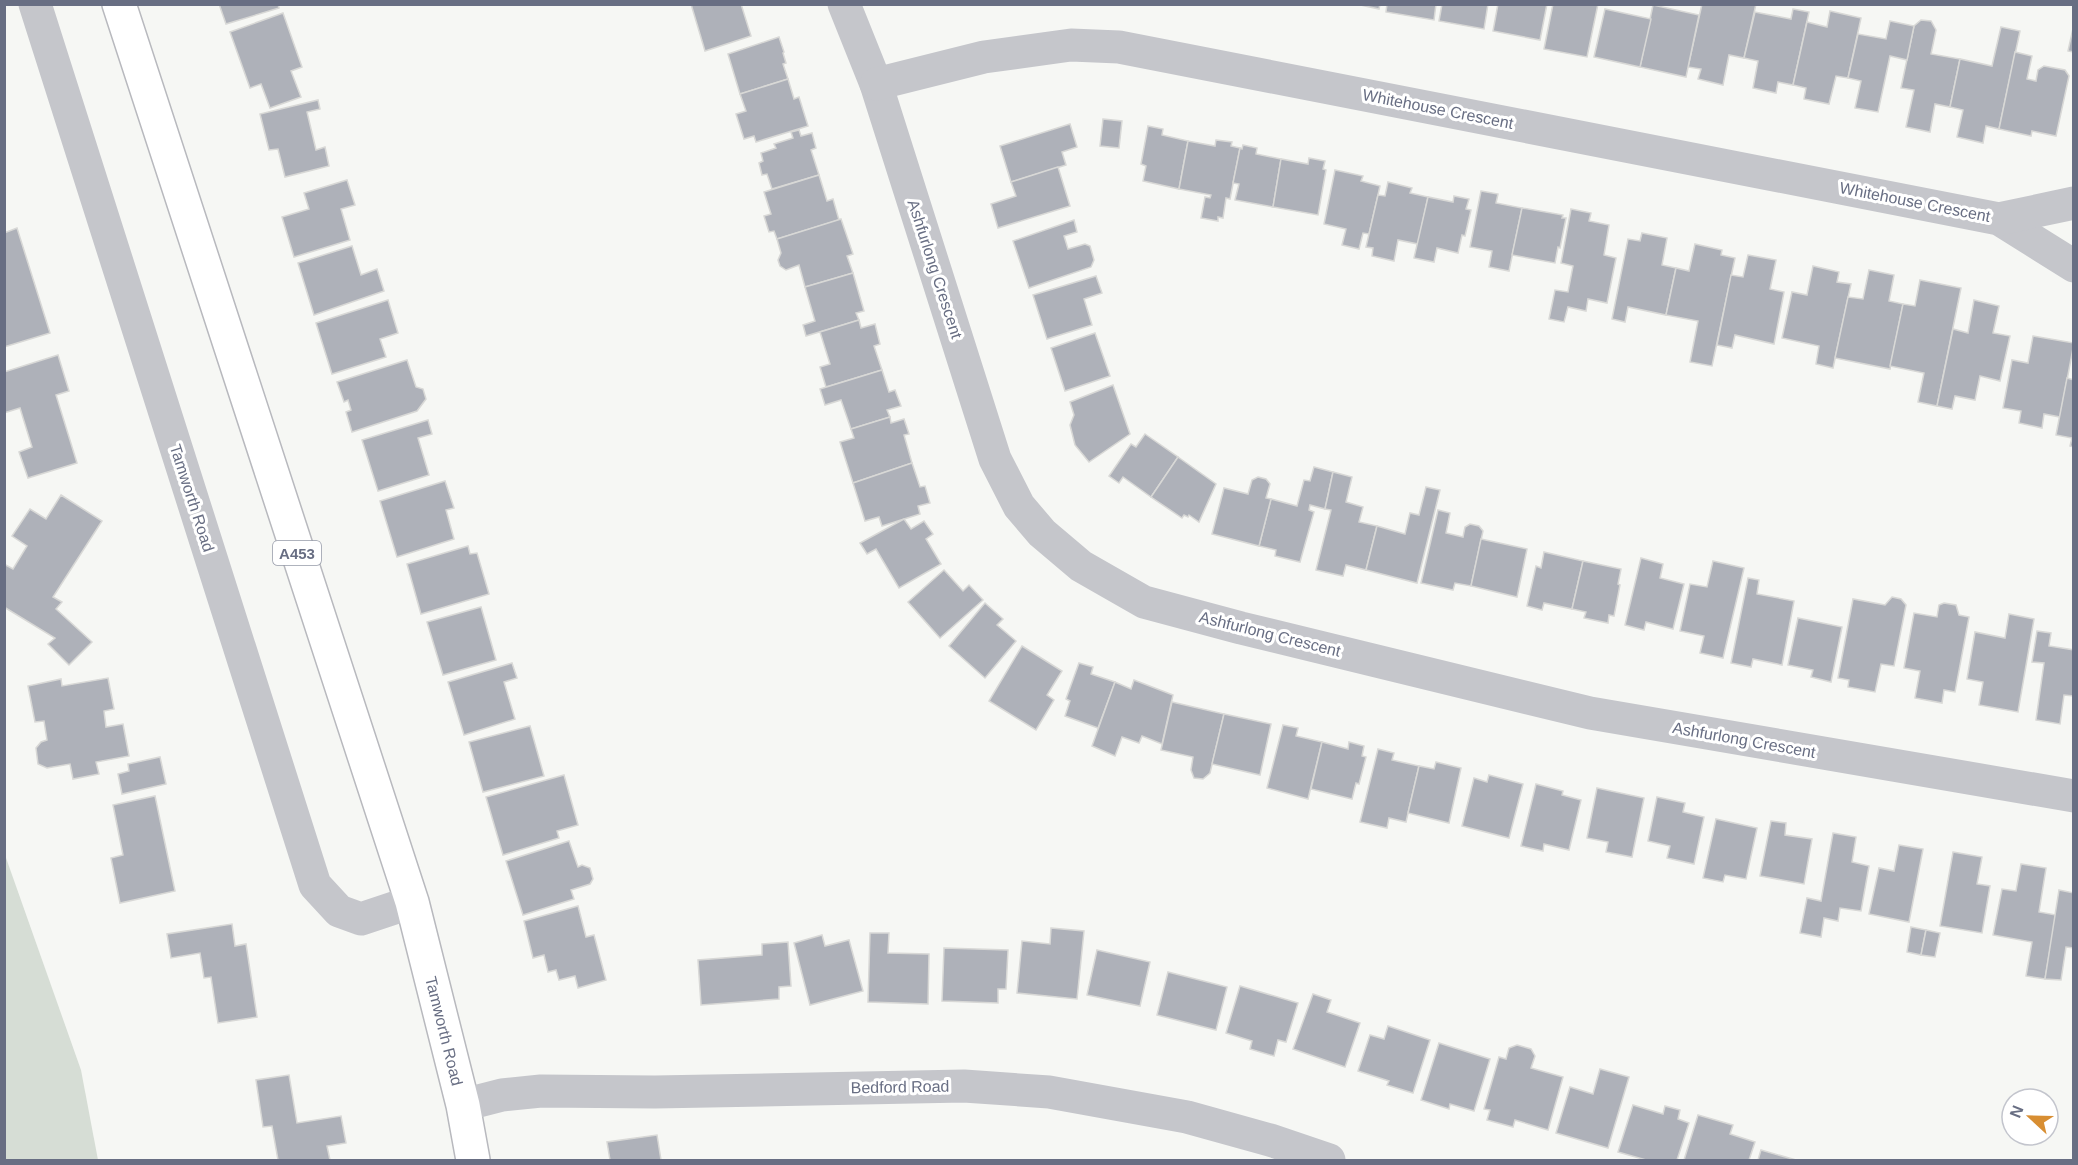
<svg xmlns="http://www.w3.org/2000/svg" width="2078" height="1165" font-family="Arial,sans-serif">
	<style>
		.green { fill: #d6ddd5 }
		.building { fill: #aeb1b9; stroke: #d8d8d6; stroke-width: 1.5 }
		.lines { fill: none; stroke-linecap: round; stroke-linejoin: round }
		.major-casing { stroke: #b8b9be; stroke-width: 36 }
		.minor { stroke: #c5c6cb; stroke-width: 33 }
		.major { stroke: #fff; stroke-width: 33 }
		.labels { text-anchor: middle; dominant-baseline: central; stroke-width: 6; stroke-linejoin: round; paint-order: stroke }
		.shield { fill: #fff; stroke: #959aa8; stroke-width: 1.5 }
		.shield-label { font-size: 15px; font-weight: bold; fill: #686e83 }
		.street-label { font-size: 16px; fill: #686e83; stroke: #fff }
	</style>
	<rect width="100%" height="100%" fill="#f6f7f4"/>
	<path class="green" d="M5 855 81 1070 98 1160H5Z"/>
	<g class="building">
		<path d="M219 4H278L279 8 226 24Z"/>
		<path d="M691 4H741L751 36 705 51Z"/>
		<path d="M1356 4H1380L1379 9Z"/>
		<path d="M1387 4H1436L1434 20 1386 12Z"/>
		<path d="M1442 4H1488L1484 29 1439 21Z"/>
		<path d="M1498 4H1547L1540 40 1493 31Z"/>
		<path d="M1553 4H1598L1587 57 1544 49Z"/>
		<path d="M1702 4H1756L1744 58 1729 55 1723 85 1698 79 1701 69 1688 67Z"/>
		<path d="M1653 5 1699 15 1686 77 1640 67Z"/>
		<path d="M1605 9 1651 19 1640 67 1594 57Z"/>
		<path d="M1793 9 1809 12 1793 85 1778 82 1776 93 1753 88 1758 61 1744 58 1755 12 1791 19Z"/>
		<path d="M1830 11 1861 18 1848 78 1836 76 1829 104 1804 99 1806 88 1793 85 1807 22 1827 27Z"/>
		<path d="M283 13 302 67 291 71 301 97 270 108 261 84 250 88 230 32Z"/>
		<path d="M1921 20 1931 21 1936 30 1931 54 1960 59 1950 107 1935 104 1930 132 1906 127 1914 90 1901 88 1914 26Z"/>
		<path d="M1890 21 1914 26 1907 60 1890 56 1878 112 1855 108 1861 81 1848 78 1858 34 1886 39Z"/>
		<path d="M2074 24V52L2068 51Z"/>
		<path d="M2001 27 2020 31 1999 129 1986 126 1983 143 1957 137 1963 110 1950 107 1960 59 1992 66Z"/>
		<path d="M779 37 784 52 783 53 786 63 783 64 788 79 740 94 728 54Z"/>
		<path d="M2015 52 2032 56 2027 79 2036 81 2038 70 2044 66 2065 70 2069 76 2056 136 2032 131 2031 136 1999 129Z"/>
		<path d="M788 79 794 99 799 97 808 126 756 142 754 136 744 139 736 114 746 111 740 94Z"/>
		<path d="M318 100 320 109 307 112 316 150 325 147 329 166 285 177 278 149 269 150 260 114Z"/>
		<path d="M1103 119 1122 121 1119 148 1100 146Z"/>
		<path d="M1070 124 1077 147 1062 152 1066 165 1011 182 1000 146Z"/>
		<path d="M1148 126 1163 129 1162 135 1188 141 1179 189 1143 181 1146 166 1141 164Z"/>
		<path d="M799 130 801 136 812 133 816 148 811 150 819 175 772 189 767 174 762 175 759 163 763 161 761 153 776 148 774 144 793 138 791 132Z"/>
		<path d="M1216 140 1232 142 1231 146 1240 148 1230 199 1226 198 1223 218 1218 217V221L1201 218 1205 197 1210 198 1211 195 1179 189 1188 141 1215 146Z"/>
		<path d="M1243 145 1257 148 1256 154 1281 159 1273 207 1235 200 1239 184 1233 183 1240 148 1242 149Z"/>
		<path d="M1309 158 1325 161 1323 169 1326 170 1318 215 1273 207 1281 159 1308 164Z"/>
		<path d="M1058 167 1070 206 998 228 991 204 1016 196 1011 182Z"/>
		<path d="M1335 170 1363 176 1361 181 1380 186 1369 234 1363 233 1359 249 1342 245 1346 229 1324 224Z"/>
		<path d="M819 175 827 201 833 199 839 220 777 239 774 231 769 232 764 216 771 214 764 192Z"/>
		<path d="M347 180 355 205 341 209 350 240 294 257 282 217 309 209 304 193Z"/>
		<path d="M1388 182 1412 188 1410 193 1428 197 1418 244 1398 240 1394 261 1372 256 1373 248 1366 247 1378 195 1385 196Z"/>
		<path d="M1481 191 1498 194 1496 203 1522 208 1509 271 1489 267 1492 251 1470 247Z"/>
		<path d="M1454 196 1469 199 1466 209 1471 210 1465 236 1462 235 1458 253 1437 248 1434 262 1414 258 1428 197 1453 202Z"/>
		<path d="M1522 208 1563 215 1562 218H1566L1560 248 1558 247 1555 263 1512 255Z"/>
		<path d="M1571 209 1591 213 1589 221 1609 225 1604 255 1616 258 1607 303 1588 299 1586 311 1568 307 1564 322 1549 319 1555 290 1568 292 1573 266 1561 263Z"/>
		<path d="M841 219 853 254 847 256 853 273 805 287 799 265 786 270 780 266 778 260 781 253 777 239Z"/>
		<path d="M1074 220 1077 232 1064 236 1068 249 1085 244 1090 246 1094 260 1091 267 1029 288 1013 241Z"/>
		<path d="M17 228 50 333 4 347V233Z"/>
		<path d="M1642 233 1667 238 1662 265 1676 268 1666 315 1628 307 1625 322 1612 319 1628 239 1640 241Z"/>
		<path d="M1695 244 1722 250 1721 255 1735 258 1712 366 1690 362 1698 321 1666 315 1676 268 1689 271Z"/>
		<path d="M352 246 361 275 377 269 384 291 314 315 298 263Z"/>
		<path d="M1748 255 1776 260 1770 289 1784 292 1774 344 1735 335 1732 348 1717 345 1731 275 1743 277Z"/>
		<path d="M1813 266 1839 272 1837 282 1851 284 1833 368 1816 364 1819 346 1782 338 1792 292 1807 295Z"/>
		<path d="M1869 270 1894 275 1889 301 1903 304 1890 369 1835 358 1848 297 1863 299Z"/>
		<path d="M853 273 864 311 856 313 859 320 806 336 803 325 815 321 805 287Z"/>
		<path d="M1096 276 1102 293 1084 299 1092 325 1047 339 1033 295Z"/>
		<path d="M1920 280 1961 288 1937 406 1918 402 1924 373 1890 366 1903 304 1915 306Z"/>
		<path d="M388 300 398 333 380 339 386 357 332 374 316 323Z"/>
		<path d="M1974 300 1999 306 1993 333 2010 336 2000 381 1980 376 1975 400 1955 396 1952 409 1937 406 1953 329 1968 333Z"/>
		<path d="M859 320 861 328 875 324 880 344 874 346 882 370 826 387 820 367 830 364 820 332Z"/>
		<path d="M1095 333 1110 376 1065 391 1051 348Z"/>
		<path d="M2033 336 2074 343 2060 417 2044 414 2042 428 2019 423 2021 411 2003 408 2012 360 2028 363Z"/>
		<path d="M58 355 69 391 56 395 77 463 28 478 19 452 32 447 20 408 4 413V372Z"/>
		<path d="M407 360 416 387 423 389 426 399 417 411 352 432 346 412 351 410 348 400 344 402 337 382Z"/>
		<path d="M882 370 889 392 895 390 901 406 887 410 890 417 851 429 841 400 825 405 820 389Z"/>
		<path d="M2067 378 2074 380V447L2070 446 2072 438 2056 435Z"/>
		<path d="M1113 385 1130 434 1089 462 1075 445 1070 425 1074 415 1070 402Z"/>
		<path d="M890 417 891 423 904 419 909 434 904 435 912 463 853 483 840 442 854 438 851 429Z"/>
		<path d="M428 420 432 434 418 438 429 475 378 491 362 440Z"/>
		<path d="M1145 434 1178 457 1151 497 1123 477 1119 483 1109 476 1131 444 1136 447Z"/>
		<path d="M1178 457 1216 484 1199 522 1189 515 1188 517 1184 515 1182 518 1151 497Z"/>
		<path d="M912 463 920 487 925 486 930 503 918 506 920 514 882 526 879 517 865 521 853 483Z"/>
		<path d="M1314 467 1333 472 1325 509 1310 505 1309 510 1314 512 1300 562 1275 556 1276 550 1259 546 1271 499 1297 506 1304 480 1310 481Z"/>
		<path d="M1333 472 1352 477 1346 502 1363 507 1359 522 1377 526 1366 570 1346 565 1343 576 1316 570 1331 510 1325 509Z"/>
		<path d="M1258 477 1266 479 1270 484 1266 498 1271 499 1259 546 1212 534 1224 488 1248 494 1252 480Z"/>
		<path d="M445 481 454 508 446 510 454 539 397 557 380 501Z"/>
		<path d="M1426 487 1440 490 1417 583 1366 570 1377 526 1405 534 1410 513 1419 515Z"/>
		<path d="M61 495 102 521 53 597 62 602 56 609 92 642 69 665 48 644 55 638 4 607V564L13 569 27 546 12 536 30 509 46 519Z"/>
		<path d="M1438 510 1450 513 1446 533 1463 537 1465 527 1470 524 1479 526 1483 531 1471 586 1455 583 1453 590 1421 583Z"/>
		<path d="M904 519 911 529 924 521 933 534 926 539 941 564 899 588 876 549 867 554 860 543Z"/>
		<path d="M1481 539 1527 549 1517 597 1471 586Z"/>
		<path d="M468 546 470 554 477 553 489 594 421 614 407 564Z"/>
		<path d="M1544 552 1583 561 1572 609 1544 603 1542 610 1527 606 1536 566 1541 568Z"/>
		<path d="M1641 558 1663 564 1660 578 1684 584 1673 629 1646 622 1644 630 1625 625Z"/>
		<path d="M1583 561 1621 569 1618 584 1620 585 1614 616 1609 615 1608 623 1584 618 1586 612 1572 609Z"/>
		<path d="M1713 561 1744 568 1723 658 1700 653 1704 636 1680 631 1690 584 1707 587Z"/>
		<path d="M944 570 963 591 969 585 983 600 940 638 908 602Z"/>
		<path d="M1748 578 1759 580 1757 594 1794 601 1782 665 1753 659 1751 667 1731 663Z"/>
		<path d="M1892 597 1901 599 1906 605 1894 666 1881 664 1875 692 1848 687 1849 680 1838 678 1853 599 1885 605Z"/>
		<path d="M985 603 1003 619 997 625 1016 641 985 678 949 646Z"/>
		<path d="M1944 603 1956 605 1959 615 1969 617 1955 692 1944 690 1942 703 1915 698 1920 671 1904 668 1914 613 1937 617 1939 605Z"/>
		<path d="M481 607 496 660 443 675 427 622Z"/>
		<path d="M2009 614 2034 619 2018 712 1979 705 1983 682 1967 679 1975 632 2005 638Z"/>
		<path d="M1798 618 1842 627 1831 682 1811 677 1813 670 1788 665Z"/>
		<path d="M2037 631 2051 633 2049 646 2074 650V696L2064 695 2060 724 2036 720 2044 663 2032 662Z"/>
		<path d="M1022 646 1062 671 1047 695 1054 700 1036 730 989 701Z"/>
		<path d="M512 663 517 678 504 682 515 719 464 735 448 682Z"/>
		<path d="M1079 663 1093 667 1091 674 1115 682 1098 728 1065 716 1070 701 1066 699Z"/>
		<path d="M108 678 114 709 104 711 106 727 123 724 129 756 96 762 99 774 73 779 70 764 47 768 38 764 36 748 41 742 47 740 44 721 35 722 28 686 61 679 62 686Z"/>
		<path d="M1134 680 1173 695 1162 744 1142 736 1139 743 1122 737 1115 756 1092 746 1115 682 1131 689Z"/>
		<path d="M1172 702 1224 714 1210 773 1203 779 1194 778 1191 770 1193 757 1161 750Z"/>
		<path d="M1224 714 1271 724 1260 775 1212 764Z"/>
		<path d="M1283 725 1298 728 1296 736 1322 742 1308 799 1267 788Z"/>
		<path d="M530 726 544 776 483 792 469 742Z"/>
		<path d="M1322 742 1348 749 1349 742 1364 746 1362 756 1366 757 1359 784 1356 783 1352 799 1311 789Z"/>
		<path d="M1378 749 1394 753 1392 760 1419 766 1406 822 1389 818 1387 828 1360 822Z"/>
		<path d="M160 757 166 784 122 794 118 774 129 771 128 764Z"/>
		<path d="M1436 762 1461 768 1449 823 1408 813 1419 766 1434 769Z"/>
		<path d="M564 775 578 825 557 831 559 838 503 855 486 797Z"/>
		<path d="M1489 775 1523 784 1509 838 1462 826 1474 778 1487 782Z"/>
		<path d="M1536 784 1563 791 1562 795 1581 800 1569 850 1544 844 1543 851 1521 846Z"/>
		<path d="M1597 788 1644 798 1632 857 1606 852 1608 842 1587 838Z"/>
		<path d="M155 796 175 891 120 903 111 858 123 855 113 805Z"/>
		<path d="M1657 797 1685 803 1683 812 1704 817 1694 864 1667 858 1670 846 1648 841Z"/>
		<path d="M1716 819 1757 828 1746 879 1725 875 1723 882 1703 878Z"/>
		<path d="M1771 821 1786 823 1785 835 1812 839 1804 884 1760 876Z"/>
		<path d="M1833 833 1856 837 1852 862 1869 866 1861 911 1840 908 1838 921 1824 918 1821 937 1800 933 1807 898 1821 901Z"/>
		<path d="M569 841 578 867 582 865 590 868 593 879 590 884 571 890 574 899 523 915 506 861Z"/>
		<path d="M1899 845 1923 849 1909 922 1869 914 1879 868 1894 871Z"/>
		<path d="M1953 852 1982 857 1977 884 1990 886 1982 933 1940 926Z"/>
		<path d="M2021 864 2046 868 2039 912 2056 915 2045 979 2026 976 2032 942 1993 935 2002 889 2016 891Z"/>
		<path d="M2059 890 2074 893V948L2066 947 2061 980 2045 979Z"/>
		<path d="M578 906 586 937 594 935 606 980 578 988 575 976 559 980 556 970 548 972 544 955 533 958 524 921Z"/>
		<path d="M232 924 235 946 246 944 257 1017 218 1023 211 977 204 978 200 953 171 958 167 934Z"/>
		<path d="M1911 927 1926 930 1921 955 1907 952Z"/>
		<path d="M1051 928 1084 931 1077 999 1017 993 1022 941 1050 944Z"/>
		<path d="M1926 930 1940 933 1935 957 1921 955Z"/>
		<path d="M870 933H889L888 953 929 954 928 1004 868 1002Z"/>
		<path d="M822 935 825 946 849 940 863 991 810 1005 794 943Z"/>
		<path d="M788 942 791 986 779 987V999L701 1005 698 960 762 955V944Z"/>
		<path d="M944 948 1008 950 1006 989H998V1003L942 1001Z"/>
		<path d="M1097 950 1150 962 1140 1006 1087 995Z"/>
		<path d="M1168 972 1227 987 1216 1030 1157 1015Z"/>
		<path d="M1240 986 1298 1003 1286 1042 1278 1040 1274 1056 1250 1049 1252 1041 1226 1033Z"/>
		<path d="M1313 994 1331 1000 1327 1012 1360 1023 1345 1067 1293 1049Z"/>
		<path d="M1388 1026 1430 1040 1413 1093 1387 1085 1389 1081 1358 1071 1370 1035 1384 1039Z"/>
		<path d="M1439 1043 1490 1059 1474 1111 1450 1104 1449 1109 1421 1100Z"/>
		<path d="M1517 1045 1531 1049 1535 1056 1531 1068 1563 1077 1548 1130 1515 1120 1513 1127 1487 1120 1490 1110 1484 1109 1499 1057 1506 1059 1509 1048Z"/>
		<path d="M1600 1069 1629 1077 1608 1148 1556 1133 1570 1087 1593 1094Z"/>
		<path d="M289 1075 297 1123 341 1116 346 1143 327 1146 330 1160H278L272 1126 263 1127 256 1080Z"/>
		<path d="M1633 1105 1663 1114 1665 1106 1680 1110 1678 1119 1689 1123 1677 1160H1646L1618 1152Z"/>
		<path d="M1698 1115 1733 1125 1730 1134 1755 1142 1749 1160H1684Z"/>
		<path d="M657 1135 661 1160H610L607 1142Z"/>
		<path d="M1761 1150 1796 1160H1758Z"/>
	</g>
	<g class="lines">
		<defs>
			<path id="major" d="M119 4 412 902 463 1105 473 1160"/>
		</defs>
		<use href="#major" class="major-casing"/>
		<g class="minor">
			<path d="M35 4 315 885 339 911 361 919 412 902"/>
			<path d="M844 4 876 84 995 459 1019 506 1042 533 1081 566 1144 602 1241 628 1590 713 2074 796"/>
			<path d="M876 84 984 57 1071 45 1119 47 1999 219 2074 266"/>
			<path d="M1999 219 2074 203"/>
			<path d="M463 1105 502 1095 541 1091 655 1092 964 1086 1049 1092 1187 1117 1270 1140 1329 1160"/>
		</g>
		<use href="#major" class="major"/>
	</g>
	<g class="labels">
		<rect class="shield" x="273" y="541" width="48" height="24" rx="4.5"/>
		<g class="shield-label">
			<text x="297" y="553">A453</text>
		</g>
		<g class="street-label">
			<text transform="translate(1438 109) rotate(11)">Whitehouse Crescent</text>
			<text transform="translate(1915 202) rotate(11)">Whitehouse Crescent</text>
			<text transform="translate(935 269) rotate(72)">Ashfurlong Crescent</text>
			<text transform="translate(192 498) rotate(72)">Tamworth Road</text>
			<text transform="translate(1270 634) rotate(14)">Ashfurlong Crescent</text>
			<text transform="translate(1744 740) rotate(10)">Ashfurlong Crescent</text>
			<text transform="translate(444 1031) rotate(76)">Tamworth Road</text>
			<text transform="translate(900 1087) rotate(-1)">Bedford Road</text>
		</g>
	</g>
	<rect width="2078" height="1165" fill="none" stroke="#686e83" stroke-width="12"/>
	<g transform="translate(2030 1117) rotate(292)"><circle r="28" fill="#ffffff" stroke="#c3c5cd" stroke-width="1.5"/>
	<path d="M0-4.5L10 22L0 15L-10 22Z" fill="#d88e32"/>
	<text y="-9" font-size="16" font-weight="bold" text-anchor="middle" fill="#686e83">N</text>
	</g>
</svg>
